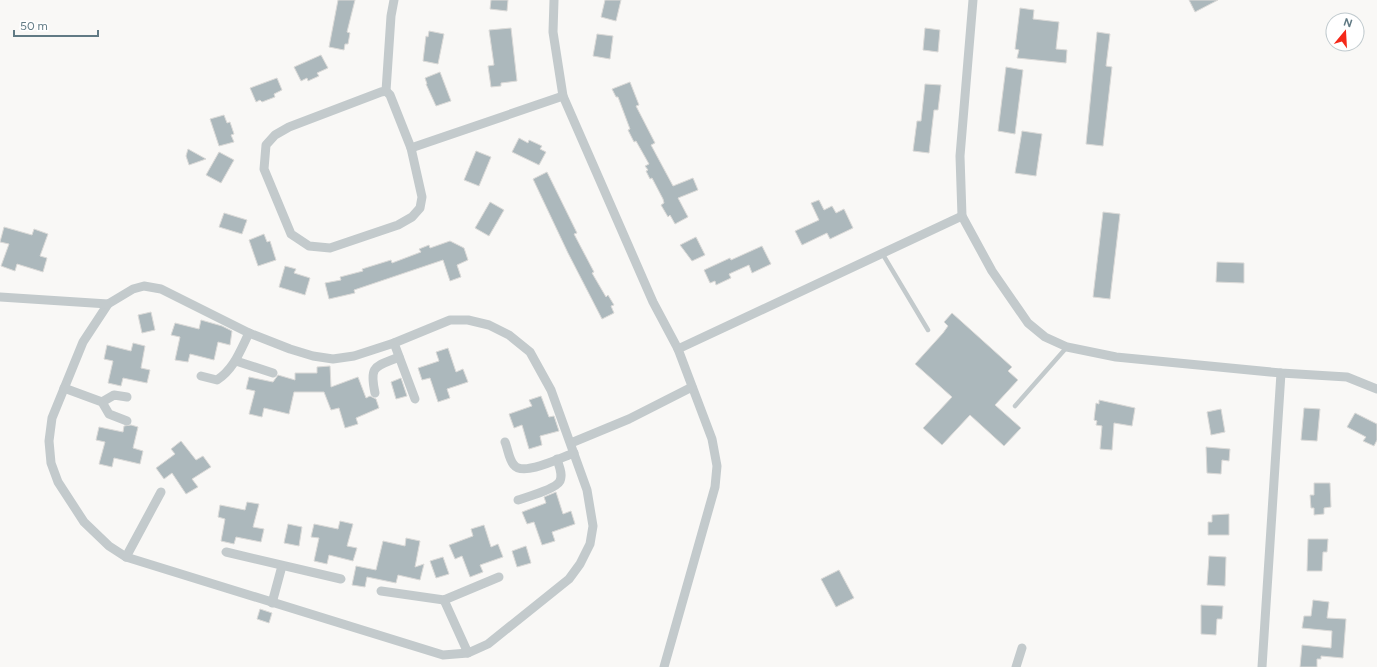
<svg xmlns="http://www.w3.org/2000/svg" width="1377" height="667" font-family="Figtree,sans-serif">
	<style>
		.building { fill: #acb8bc; stroke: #dbdad8 }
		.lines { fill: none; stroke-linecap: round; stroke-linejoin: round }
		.service { stroke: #c3cacc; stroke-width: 4.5 }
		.minor { stroke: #c3cacc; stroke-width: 9 }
	</style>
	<rect width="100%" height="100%" fill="#f9f8f6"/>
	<g class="building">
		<path d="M338 0H355L347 32 350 33 348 44H345L344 50 329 47Z"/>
		<path d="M491 0H508L507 11 490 9Z"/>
		<path d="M605 0H621L616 21 601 17Z"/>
		<path d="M1189 0H1218L1195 12Z"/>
		<path d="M1020 8 1034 10 1033 19 1059 22 1056 49 1067 50 1066 63 1017 58 1019 50 1015 49Z"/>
		<path d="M511 28 517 81 501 83V86L491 87 488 66 494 65 489 30Z"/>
		<path d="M925 28 940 30 938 52 923 50Z"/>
		<path d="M429 31 444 34 438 64 423 61 426 36 428 37Z"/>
		<path d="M1097 32 1110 34 1106 66 1112 67 1103 146 1086 144Z"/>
		<path d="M597 34 613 36 610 59 593 56Z"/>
		<path d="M321 55 328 68 317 73 319 76 308 81 307 78 301 81 294 67Z"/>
		<path d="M1006 67 1023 70 1015 134 998 131Z"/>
		<path d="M440 72 451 101 436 106 426 84H427L425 78Z"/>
		<path d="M277 78 282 90 274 94 275 97 262 102 260 100 256 102 250 88Z"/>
		<path d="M630 82 639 105 636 106 655 143 651 145 673 186 693 178 698 190 678 198 688 217 675 224 670 215 668 217 661 205 664 203 663 199 652 178 650 179 646 171 648 170 645 166 649 164 636 141 634 142 628 130 630 129 618 97H616L612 89Z"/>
		<path d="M925 84 941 85 938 110H934L929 153 913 151 917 121H921Z"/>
		<path d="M224 115 227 123 230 122 234 134 231 135 234 142 219 146 210 119Z"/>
		<path d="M1022 131 1042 134 1036 176 1015 173Z"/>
		<path d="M519 138 528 143 529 140 542 146 540 149 546 152 539 165 512 152Z"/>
		<path d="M188 149 206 159 189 165 186 156Z"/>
		<path d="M476 151 491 157 479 186 464 180Z"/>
		<path d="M219 152 234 160 221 183 206 175Z"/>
		<path d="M547 172 577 233 574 234 594 272 592 273 606 297 608 295 614 305 611 306 614 313 602 319 568 253 533 179Z"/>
		<path d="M819 200 824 210 832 206 836 213 844 209 853 228 830 239 827 233 802 245 795 231 819 220 811 203Z"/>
		<path d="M490 202 504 210 489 236 475 228Z"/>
		<path d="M1103 212 1120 214 1110 299 1093 297Z"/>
		<path d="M224 213 247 220 242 234 219 227Z"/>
		<path d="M4 227 32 235 34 229 48 234 40 256 47 258 43 272 17 264 15 271 1 266 9 244 0 242Z"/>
		<path d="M264 234 267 242 270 241 276 260 258 266 249 240Z"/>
		<path d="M696 237 705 255 692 261 680 245Z"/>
		<path d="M450 241 464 248 468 260 457 265 461 277 450 281 443 260 354 290 355 293 329 299 325 283 341 280 340 277 363 271 362 269 391 260 392 263 421 252 419 249 429 245 430 248Z"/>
		<path d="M762 246 771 264 752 273 749 265 729 274 731 278 716 285 715 281 710 283 704 270 730 258 731 260Z"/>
		<path d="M1217 262 1244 263V283L1216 282Z"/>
		<path d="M285 266 296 269 294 273 310 278 305 295 279 287Z"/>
		<path d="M151 312 155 330 142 333 138 315Z"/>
		<path d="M952 313 1012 367 1008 371 1018 380 995 405 1021 428 1004 446 970 415 942 445 923 428 952 397 915 364 943 333 948 326 944 322Z"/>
		<path d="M201 320 222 326 232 331 230 345 218 342 214 360 190 354 188 362 175 360 180 337 171 335 175 323 199 329Z"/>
		<path d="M133 343 145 346 141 368 150 370 147 383 123 378 121 386 108 383 113 361 104 359 107 345 131 351Z"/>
		<path d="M448 348 456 372 463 369 468 382 447 389 450 398 438 402 430 378 422 380 418 368 439 361 436 352Z"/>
		<path d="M330 366 331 387 358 377 366 398 370 396 376 399 379 408 356 418 358 424 345 428 339 408 331 410 324 392H294L289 414 264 408 262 417 249 414 255 391 246 389 249 377 273 382 278 375 295 380V373H317V367Z"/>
		<path d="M401 378 407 396 396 399 391 382Z"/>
		<path d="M541 396 549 417 554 416 559 431 540 436 542 445 529 449 522 425 514 428 509 414 532 406 529 400Z"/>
		<path d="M1099 400 1135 408 1132 426 1114 423 1112 450 1100 449 1102 426 1096 425 1097 421 1094 420 1096 403 1099 404Z"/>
		<path d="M1304 408 1320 409 1317 441 1301 440Z"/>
		<path d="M1221 409 1225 432 1211 435 1207 412Z"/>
		<path d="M1355 413 1377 424V440L1374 446 1363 441 1366 437 1347 427Z"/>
		<path d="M131 425 138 427 133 448 143 451 140 464 114 458 112 467 99 464 105 442 96 440 99 427 123 432 124 426Z"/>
		<path d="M181 441 196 460 203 456 211 467 192 479 198 487 186 494 172 473 164 479 156 468 175 454 171 449Z"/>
		<path d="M1206 447 1230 449 1229 461 1222 460 1221 474 1207 473Z"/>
		<path d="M1314 483H1330L1331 507 1324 508V514L1314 515V508H1311L1310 495H1314Z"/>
		<path d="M556 492 563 514 571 511 575 524 552 532 555 541 542 545 534 522 527 524 522 512 546 503 544 497Z"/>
		<path d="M247 502 259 504 253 527 264 529 261 542 236 537 234 544 221 541 225 519 218 517 220 505 245 510Z"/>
		<path d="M1229 514V535H1208V522H1212V515Z"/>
		<path d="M340 521 353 524 347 546 357 548 353 561 329 555 327 564 314 561 319 538 311 537 314 524 338 529Z"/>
		<path d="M288 524 302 527 299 546 284 543Z"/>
		<path d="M484 525 491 547 498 544 503 557 480 565 483 572 470 577 462 556 455 559 449 545 473 536 471 529Z"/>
		<path d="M406 538 420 541 415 567 424 564 420 580 398 575 396 583 367 577 365 587 352 585 356 566 376 570 383 541 405 546Z"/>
		<path d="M1308 539H1328L1327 552H1323L1322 571H1307Z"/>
		<path d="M526 546 531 563 517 567 512 551Z"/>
		<path d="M1209 556 1226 557 1225 586 1207 585Z"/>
		<path d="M443 557 449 574 436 578 430 561Z"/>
		<path d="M839 570 854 598 836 607 821 579Z"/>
		<path d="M1313 600 1329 602 1327 618 1346 619 1343 658 1321 656V659H1317V667H1300L1302 645 1331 648 1332 631 1302 628 1304 616H1311Z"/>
		<path d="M1201 605 1223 606 1222 619H1217L1216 635 1201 634Z"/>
		<path d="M260 609 272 613 269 623 257 619Z"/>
	</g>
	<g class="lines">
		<g class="service">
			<path d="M882 253 928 330"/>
			<path d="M1015 406 1067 347"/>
		</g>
		<g class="minor">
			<path d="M554 0 553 32 563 96 653 302 678 349 712 439 717 466 715 487 664 667"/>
			<path d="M973 0 960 156 962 216 992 271 1028 323 1045 337 1067 347 1116 357 1281 373 1347 377 1377 389"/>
			<path d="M386 91 390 95 411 148 422 197 420 208 412 217 398 225 330 248 309 246 291 234 264 169 266 145 275 135 289 127 381 92Z"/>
			<path d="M386 91 391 16 394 0"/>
			<path d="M411 148 563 96"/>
			<path d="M144 286 161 289 249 333 290 349 313 356 333 359 354 356 394 343 450 320H468L489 325 509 335 530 352 551 390 587 490 593 526 590 544 580 564 569 579 488 644 468 653 443 655 126 557 109 546 84 522 58 482 51 463 49 441 52 418 83 342 108 304 133 289Z"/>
			<path d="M0 297 108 304"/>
			<path d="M394 343 415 399"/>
			<path d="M678 349 962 216"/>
			<path d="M236 361 273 373"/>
			<path d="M201 376 217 380C234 369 240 351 249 333"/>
			<path d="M64 388 102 402 109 414 127 421"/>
			<path d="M375 393C369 365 375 367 399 357"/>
			<path d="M102 402 114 395 127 397"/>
			<path d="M505 442C508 449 509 460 514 465 523 477 562 457 574 453"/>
			<path d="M571 443 629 419 692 387"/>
			<path d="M518 500C527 497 556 489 560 481 563 474 559 466 557 459"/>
			<path d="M226 552 341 579"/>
			<path d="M126 557 161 492"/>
			<path d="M381 591 444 600 499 577"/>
			<path d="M444 600 468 653"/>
			<path d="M272 603 282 566"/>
			<path d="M1016 667 1022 648"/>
			<path d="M1262 667 1281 373"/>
		</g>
	</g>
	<g transform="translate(1345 32) rotate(18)"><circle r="19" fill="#ffffff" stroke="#c0cace"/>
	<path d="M0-3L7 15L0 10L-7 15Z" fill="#f52819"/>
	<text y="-6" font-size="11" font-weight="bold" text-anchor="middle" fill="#617a84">N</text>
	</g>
	<path d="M14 30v6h84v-6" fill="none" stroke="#617a84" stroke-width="2"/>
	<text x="20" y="30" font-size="12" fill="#617a84" stroke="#ffffff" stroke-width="3" paint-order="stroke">50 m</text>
</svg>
